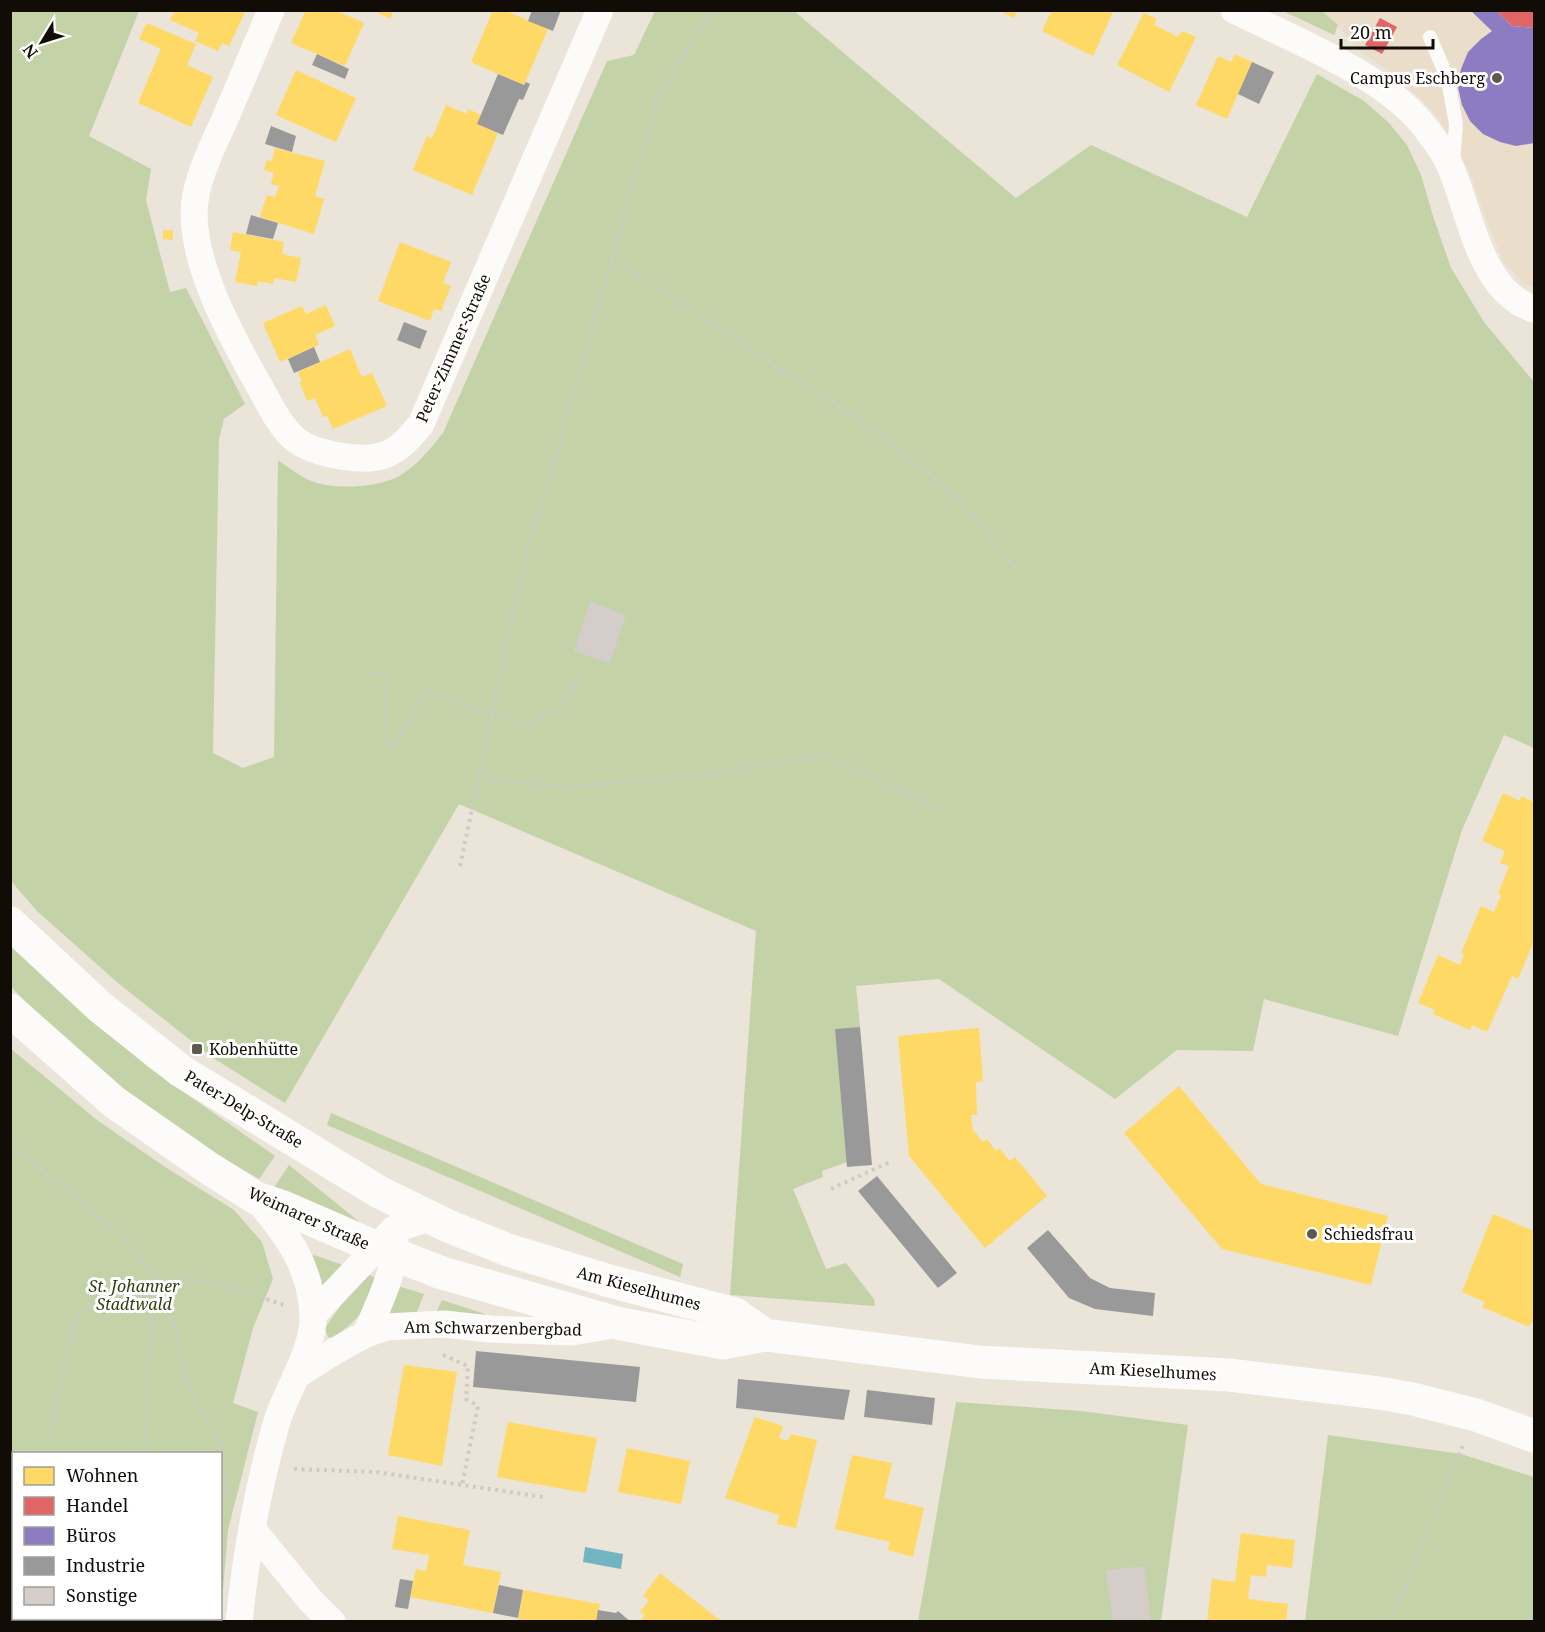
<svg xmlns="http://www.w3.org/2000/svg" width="1545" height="1632" font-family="'Noto Serif',serif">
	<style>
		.built { fill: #eaddc9 }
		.green { fill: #c4d2a8 }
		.water { fill: #71b5c2 }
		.homes { fill: #ffd966 }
		.shops { fill: #e06666 }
		.offices { fill: #8e7cc3 }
		.industry { fill: #999 }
		.building { fill: #d4cdca }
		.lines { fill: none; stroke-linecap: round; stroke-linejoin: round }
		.path { stroke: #cdcbc8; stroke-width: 4; stroke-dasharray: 3 4.5; stroke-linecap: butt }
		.lane { stroke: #fcfbf9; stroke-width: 14 }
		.street { stroke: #fcfbf9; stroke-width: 27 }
		.secondary { stroke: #fcfbf9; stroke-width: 33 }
		.poi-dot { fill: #5d5850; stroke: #fff; stroke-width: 2 }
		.labels { text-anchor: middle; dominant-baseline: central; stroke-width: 6; stroke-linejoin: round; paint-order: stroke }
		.poi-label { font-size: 16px; fill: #110c06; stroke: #fff; text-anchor: start }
		.street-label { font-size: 16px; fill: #110c06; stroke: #fff }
		.park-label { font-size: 16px; font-style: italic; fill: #2c3f0e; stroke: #fff }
	</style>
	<rect width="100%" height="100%" fill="#ebe4d8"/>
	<path class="built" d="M1322 11H1534V288L1523 283 1504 262 1489 227 1470 173 1440 120 1420 98 1389 71 1356 48 1338 25Z"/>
	<g class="green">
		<path d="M11 11H139L89 136 151 169 146 200 170 292 186 288 245 404 224 419 219 439 213 753 243 768 274 757 278 460C288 467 298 475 309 480 333 491 383 488 404 473 420 462 431 448 443 433L607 61 634 55 655 11H794L1016 198 1091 145 1247 217 1317 74 1364 101 1389 123 1407 145 1421 175 1433 216 1451 268 1484 322 1534 382V748L1504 735 1462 830 1398 1036 1264 999 1253 1051 1177 1050 1115 1099 939 979 856 986 860 1027 847 1162 822 1171 823 1177 793 1189 826 1269 846 1263 874 1299 875 1306 730 1295 756 931 459 804 285 1103 213 1058 118 983 37 911 11 881Z"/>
		<path d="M1283 11H1322L1338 25 1334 35Z"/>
		<path d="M10 941 90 1018 148 1067 275 1156 259 1179C213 1152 167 1124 125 1092 84 1060 47 1023 11 987Z"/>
		<path d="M10 1048 97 1120 165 1167 234 1210 262 1242 273 1279 253 1328 233 1403 258 1412 228 1530 221 1614 220 1454H14V1618L220 1619V1621H11Z"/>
		<path d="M331 1113 683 1264 680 1277 327 1125Z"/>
		<path d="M289 1165 362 1224 273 1189Z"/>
		<path d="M314 1255 343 1265 319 1294 311 1258Z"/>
		<path d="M369 1275 378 1279C364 1312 362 1316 333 1338L328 1337 325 1328 350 1292Z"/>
		<path d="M398 1286 424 1294 416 1314 390 1317 387 1311Z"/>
		<path d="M442 1300 485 1314V1318L435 1315Z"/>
		<path d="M956 1402 1081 1411 1188 1425 1161 1621 918 1622Z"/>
		<path d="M1328 1435 1461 1454 1534 1477V1621H1305Z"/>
	</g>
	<path class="water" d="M585 1547 623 1554 621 1569 583 1562Z"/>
	<g class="homes">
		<path d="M175 10H246L229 46 222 43 218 51 195 41 199 33 170 20Z"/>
		<path d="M306 10H335L364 23 345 66 291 43Z"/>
		<path d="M372 10H394L390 19Z"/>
		<path d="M493 10H504L548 29 524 85 471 62Z"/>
		<path d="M999 10H1018L1014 18Z"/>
		<path d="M1052 10H1114L1093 56 1042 31Z"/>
		<path d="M1144 13 1157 19 1154 25 1178 37 1182 31 1196 37 1169 92 1117 65Z"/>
		<path d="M147 23 196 44 187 65 213 77 191 127 138 103 161 49 139 39Z"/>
		<path d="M1235 54 1252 62 1227 119 1196 105 1218 56 1231 62Z"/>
		<path d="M296 70 356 98 336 142 276 115Z"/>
		<path d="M446 105 466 114 468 109 481 115 477 124 498 133 472 195 413 170 427 136 432 138Z"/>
		<path d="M275 148 325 161 315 196 324 199 314 234 260 217 267 195 275 197 279 186 271 184 274 173 264 170 267 160 272 161Z"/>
		<path d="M163 230H173V240L163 239Z"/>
		<path d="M233 232 284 242 282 254 301 258 296 282 274 278 273 284 258 281 257 286 235 282 241 252 230 250Z"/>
		<path d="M400 242 451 262 443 283 451 286 443 306 442 311 434 309 430 321 378 301Z"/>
		<path d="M326 305 335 326 315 335 319 345 280 362 263 323 302 306 306 314Z"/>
		<path d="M350 349 362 377 372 373 387 406 333 429 327 416 323 417 315 398 307 401 300 383 302 382 298 372Z"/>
		<path d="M1503 793 1520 801 1521 796 1534 802V941L1518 979 1512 976 1487 1032 1472 1025 1470 1030 1433 1014 1435 1010 1418 1003 1438 955 1460 965 1464 954 1461 953 1481 906 1494 912 1501 896 1498 894 1509 866 1500 863 1505 851 1482 841Z"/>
		<path d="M979 1028 983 1081 976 1082 977 1115H971L973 1130 983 1142 987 1139 996 1151 999 1148 1010 1161 1015 1157 1047 1196 985 1248 909 1156 898 1036Z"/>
		<path d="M1179 1086 1261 1184 1388 1216 1371 1285 1222 1249 1124 1133Z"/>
		<path d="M1493 1214 1534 1231V1323L1531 1322 1529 1327 1482 1307 1485 1302 1462 1292Z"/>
		<path d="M404 1365 457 1372 442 1466 388 1455Z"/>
		<path d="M755 1417 783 1426 779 1438 788 1441 791 1434 817 1440 796 1528 777 1524 779 1515 725 1498Z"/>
		<path d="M508 1422 597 1438 586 1493 497 1477Z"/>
		<path d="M627 1448 690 1461 681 1504 618 1492Z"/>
		<path d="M852 1455 892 1463 884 1498 924 1508 913 1557 888 1550 890 1542 835 1529Z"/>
		<path d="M398 1516 470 1530 463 1565 501 1572 493 1613 410 1597 416 1569 426 1571 429 1555 392 1549Z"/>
		<path d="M1241 1533 1295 1540 1292 1568 1267 1565 1266 1577 1251 1575 1248 1599 1288 1604 1286 1622H1207L1212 1579 1235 1582Z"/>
		<path d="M660 1573 722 1622H640L645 1615 640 1612 649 1600 643 1596Z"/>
		<path d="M523 1590 600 1604 596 1622H518Z"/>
	</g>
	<g class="shops">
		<path d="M1495 10H1534V28L1512 26Z"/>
		<path d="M1380 18 1397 27 1382 54 1365 45Z"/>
	</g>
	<path class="offices" d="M1470 10H1495L1512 26 1534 28V143L1516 146 1500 142 1483 134 1470 121 1462 105 1458 87 1461 69 1468 52 1481 39 1492 31Z"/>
	<g class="industry">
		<path d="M532 10H561L553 31 528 21Z"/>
		<path d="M317 54 349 69 345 79 312 65Z"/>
		<path d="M1252 62 1274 72 1259 104 1238 94Z"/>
		<path d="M498 74 524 85 526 82 530 84 523 100 519 99 503 135 477 124Z"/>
		<path d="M271 126 296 136 292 152 265 144Z"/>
		<path d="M251 215 278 223 273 239 246 234Z"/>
		<path d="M404 322 427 331 420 349 397 340Z"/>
		<path d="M314 347 320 362 294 373 288 359Z"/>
		<path d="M860 1027 872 1165 847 1167 835 1029Z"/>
		<path d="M877 1176 957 1273 938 1288 858 1191Z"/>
		<path d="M1048 1230 1090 1278 1110 1288 1155 1293 1153 1316 1095 1309 1069 1298 1027 1248Z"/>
		<path d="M476 1351 640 1367 636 1402 473 1387Z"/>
		<path d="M738 1379 850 1390 844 1420 736 1408Z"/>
		<path d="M867 1390 935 1398 932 1425 864 1417Z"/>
		<path d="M400 1579 413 1581 408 1609 395 1607Z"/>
		<path d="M499 1585 523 1590 518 1618 493 1613Z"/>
		<path d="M598 1610 616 1613 618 1611 631 1622H596Z"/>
	</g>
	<g class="building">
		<path d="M590 602 626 615 610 663 574 651Z"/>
		<path d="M1144 1566 1151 1622H1113L1106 1570Z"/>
	</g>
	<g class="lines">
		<g class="path">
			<path d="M611 258 870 427 964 503 1017 571"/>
			<path d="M373 673 387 675 385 741 392 747 398 743 424 692 527 725C554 711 571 702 580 672"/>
			<path d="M479 778 563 787 699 776 823 755 942 810"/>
			<path d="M460 866 525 558 555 461 657 99 712 10"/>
			<path d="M10 1146C65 1189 124 1228 163 1287"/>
			<path d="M831 1189 890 1162"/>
			<path d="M443 1355 468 1366 466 1399 478 1406 462 1485"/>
			<path d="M46 1454 75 1318 93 1302 119 1295H158L174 1323 186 1382 221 1445 227 1496H229"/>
			<path d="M145 1454 152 1307C155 1301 158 1291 163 1287 184 1267 259 1297 284 1305"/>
			<path d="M294 1469 376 1472 543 1497"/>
			<path d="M22 1622 23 1618"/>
			<path d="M111 1622 112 1618"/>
			<path d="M199 1622 200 1618"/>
			<path d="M1390 1622 1464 1443"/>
		</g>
		<path class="lane" d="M1430 37 1448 80 1456 124 1453 162"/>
		<g class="street">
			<path d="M271 10C256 47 240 83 225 119 212 148 194 182 194 214 195 273 234 341 262 391 271 407 281 428 296 440 315 454 364 464 387 454 401 448 411 436 421 424L600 10"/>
			<path d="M1234 10C1294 40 1393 78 1430 134 1439 145 1448 160 1453 173 1471 218 1482 293 1534 309"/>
			<path d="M313 1315 394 1229 429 1218"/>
			<path d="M366 1334C380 1300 396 1272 395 1235"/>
			<path d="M296 1376 335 1351 366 1334 386 1327 444 1324 490 1329 572 1332 620 1324"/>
			<path d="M252 1529 311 1601 332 1622"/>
			<path d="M239 1622C246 1554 258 1486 277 1421 288 1387 315 1349 313 1313 310 1264 286 1234 256 1198"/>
		</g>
		<g class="secondary">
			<path d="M10 923 100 1007 181 1071 379 1192 448 1226 508 1250 606 1280 735 1314 765 1335"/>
			<path d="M10 1010 114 1102 210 1169 256 1198 283 1207 375 1247 442 1273 621 1324 723 1343 765 1335 980 1362 1229 1375 1379 1393 1413 1399 1476 1415 1534 1436"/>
		</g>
	</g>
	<g class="poi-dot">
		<circle cx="1497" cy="78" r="6"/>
		<rect x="191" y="1043" width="12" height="12" rx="3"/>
		<circle cx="1312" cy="1234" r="6"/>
	</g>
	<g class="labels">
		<g class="poi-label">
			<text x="1485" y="78" text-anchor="end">Campus Eschberg</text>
			<text x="209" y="1049">Kobenhütte</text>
			<text x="1324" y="1234">Schiedsfrau</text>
		</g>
		<g class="street-label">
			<text transform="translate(453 348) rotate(-66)">Peter-Zimmer-Straße</text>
			<text transform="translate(244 1109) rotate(31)">Pater-Delp-Straße</text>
			<text transform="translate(309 1218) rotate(24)">Weimarer Straße</text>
			<text transform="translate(639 1288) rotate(15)">Am Kieselhumes</text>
			<text transform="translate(493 1328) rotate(1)">Am Schwarzenbergbad</text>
			<text transform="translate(1153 1371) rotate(3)">Am Kieselhumes</text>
		</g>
		<g class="park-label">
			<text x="134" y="1286">St. Johanner<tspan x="134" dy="18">Stadtwald</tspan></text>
		</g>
	</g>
	<rect width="1545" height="1632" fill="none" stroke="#110c06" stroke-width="24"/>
	<rect x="12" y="1452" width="210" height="168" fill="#ffffff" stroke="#a09e9b" stroke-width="1.5"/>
	<rect x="24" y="1467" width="30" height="18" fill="#ffd966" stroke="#a09e9b" stroke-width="1.5"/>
	<text x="66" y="1482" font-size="18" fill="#110c06">Wohnen</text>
	<rect x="24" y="1497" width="30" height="18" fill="#e06666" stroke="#a09e9b" stroke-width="1.5"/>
	<text x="66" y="1512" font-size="18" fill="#110c06">Handel</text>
	<rect x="24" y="1527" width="30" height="18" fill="#8e7cc3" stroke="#a09e9b" stroke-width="1.5"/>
	<text x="66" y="1542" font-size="18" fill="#110c06">Büros</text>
	<rect x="24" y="1557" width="30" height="18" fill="#999999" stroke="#a09e9b" stroke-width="1.5"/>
	<text x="66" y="1572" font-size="18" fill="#110c06">Industrie</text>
	<rect x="24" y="1587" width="30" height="18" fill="#d4cdca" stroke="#a09e9b" stroke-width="1.5"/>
	<text x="66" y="1602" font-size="18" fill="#110c06">Sonstige</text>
	<g transform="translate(42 42) rotate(232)" stroke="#ffffff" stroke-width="4.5" paint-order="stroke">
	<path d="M0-4.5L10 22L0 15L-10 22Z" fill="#110c06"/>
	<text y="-9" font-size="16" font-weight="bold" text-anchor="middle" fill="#110c06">N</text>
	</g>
	<path d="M1341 39v9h92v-9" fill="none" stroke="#110c06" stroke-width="3"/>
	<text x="1350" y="39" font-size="18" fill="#110c06" stroke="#ffffff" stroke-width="4.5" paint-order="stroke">20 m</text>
</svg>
